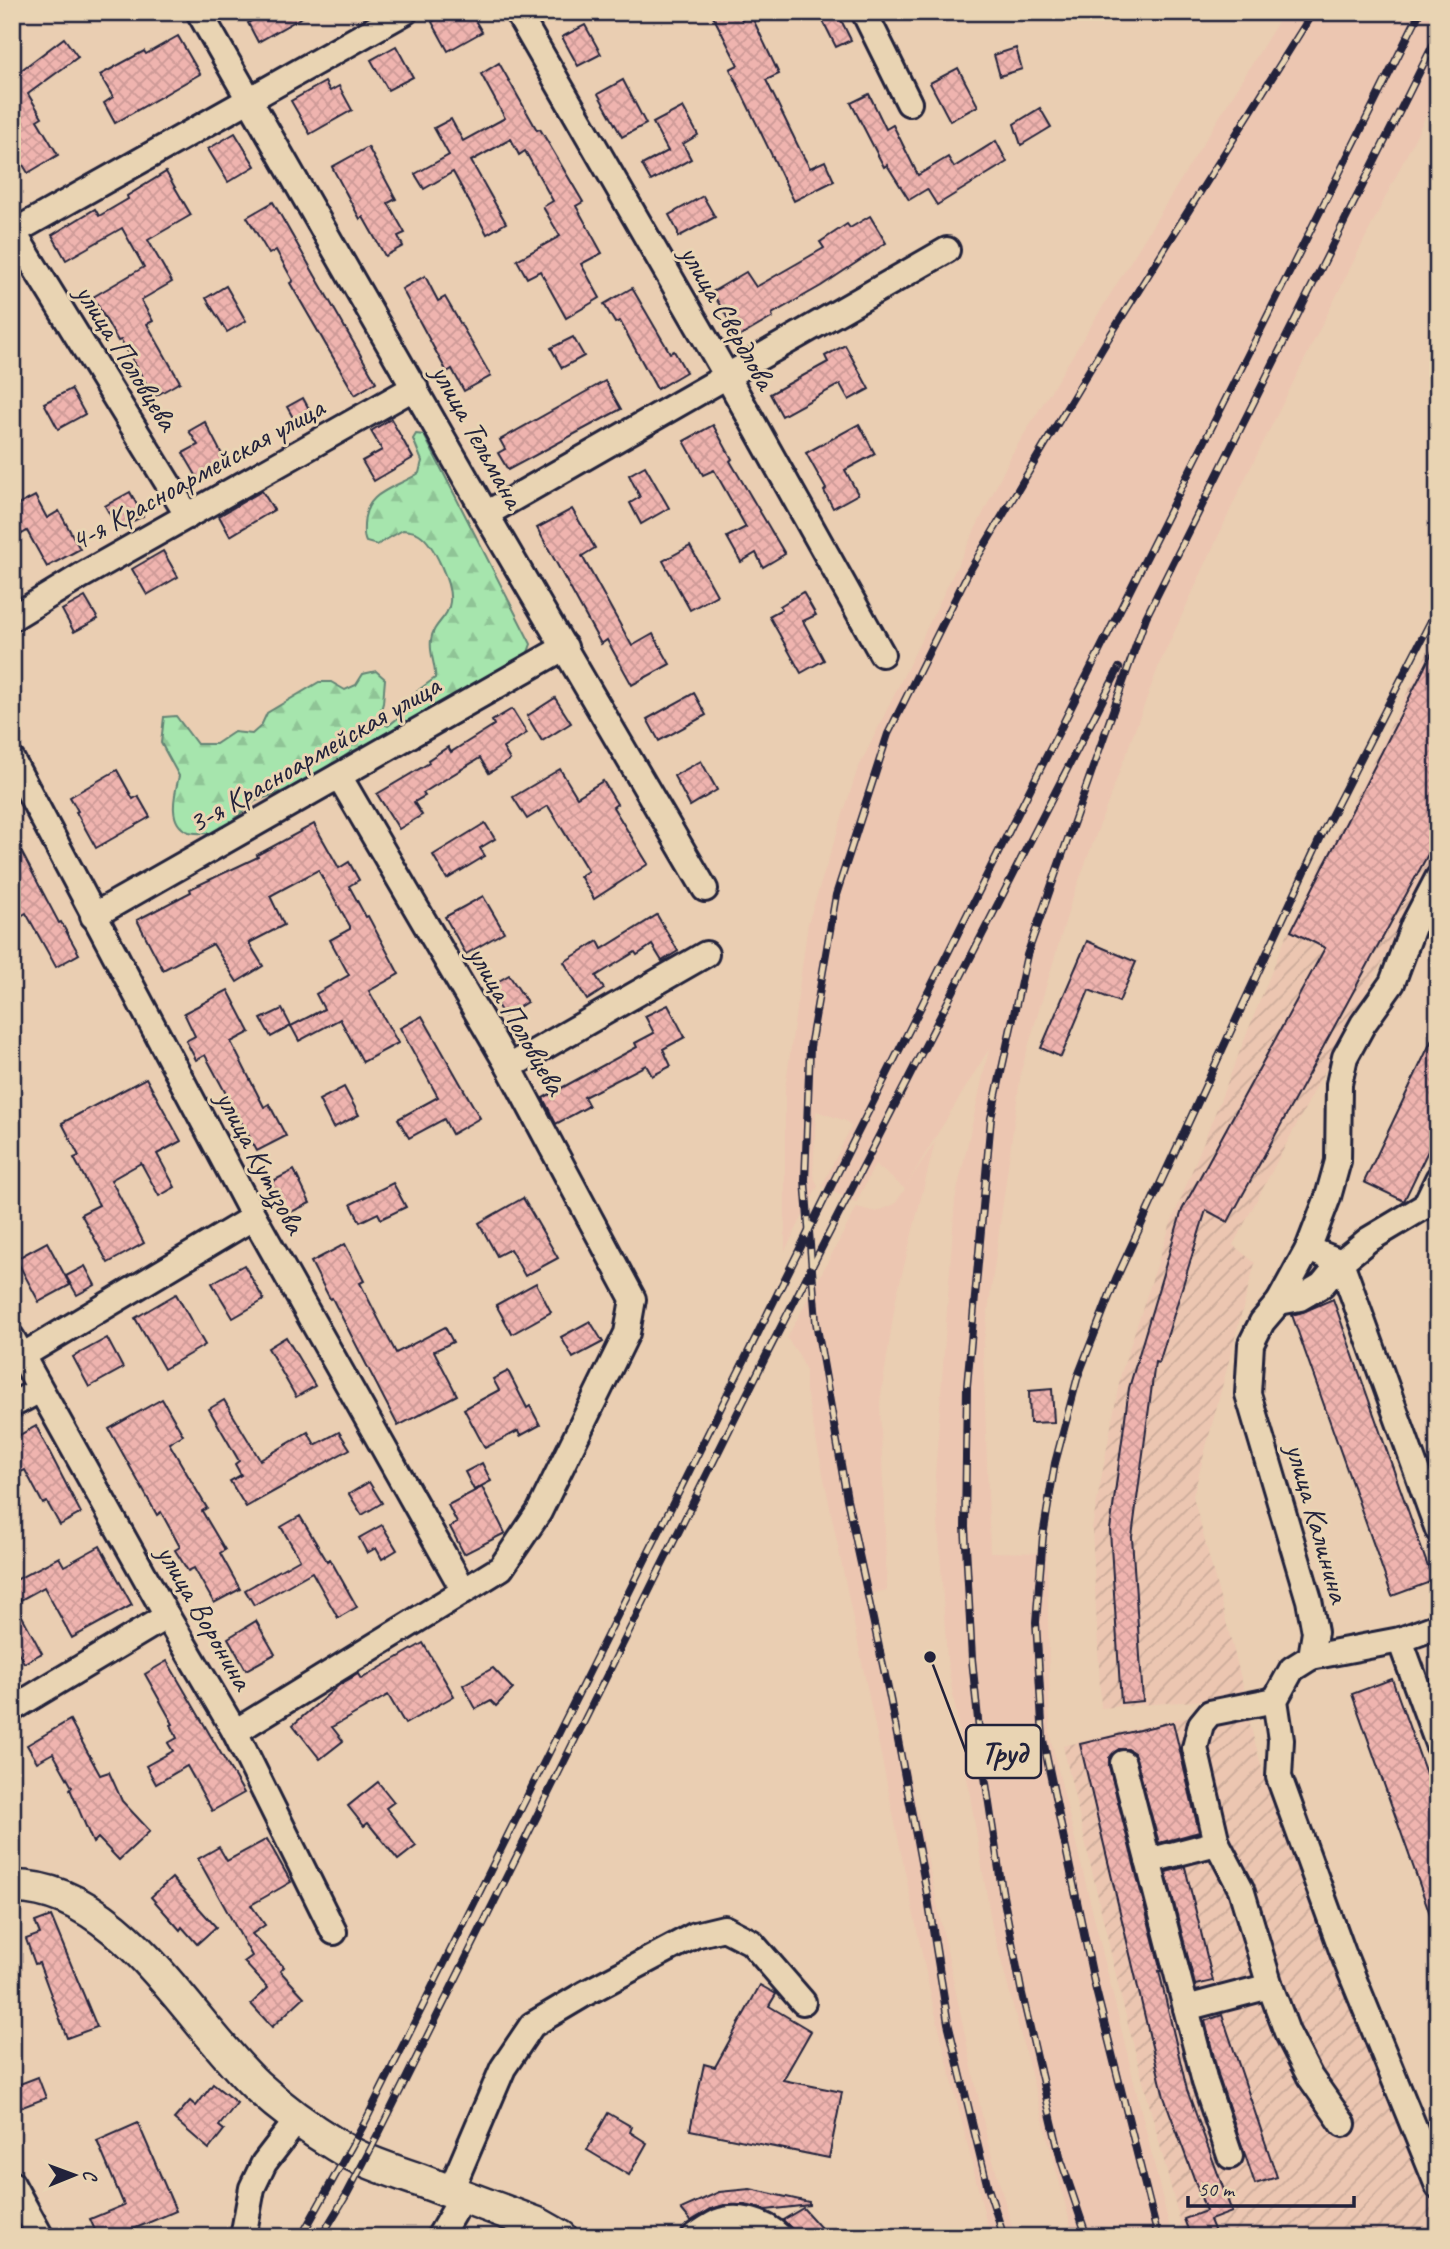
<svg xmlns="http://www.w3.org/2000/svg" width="1450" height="2249" font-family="Caveat,sans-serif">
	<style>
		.built { fill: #ecc6b1 }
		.industrial { fill: url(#industrial-furrows) }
		.forest { fill: url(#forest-firs); stroke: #648474; stroke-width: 2 }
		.building { fill: url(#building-cross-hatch); stroke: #22223b; stroke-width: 2 }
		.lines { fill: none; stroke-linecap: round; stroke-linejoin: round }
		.minor-casing { stroke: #22223b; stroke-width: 30 }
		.major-casing { stroke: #22223b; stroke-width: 37 }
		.minor { stroke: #e9d4b3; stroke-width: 24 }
		.major { stroke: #e9d4b3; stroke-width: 32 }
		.rail-casing { stroke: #22223b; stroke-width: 8 }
		.rail { stroke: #e9d4b3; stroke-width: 5; stroke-dasharray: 16; stroke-linecap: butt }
		.labels { text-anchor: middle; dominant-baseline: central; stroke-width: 6; stroke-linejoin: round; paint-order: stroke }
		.street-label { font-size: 30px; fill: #22223b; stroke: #e9d4b3 }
		.leader { fill: none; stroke: #22223b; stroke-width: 2.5 }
		.callout-dot { fill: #22223b; stroke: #e9d4b3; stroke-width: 2.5 }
		.callout { fill: #e9d4b3; stroke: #22223b; stroke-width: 2.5 }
		.callout-label { font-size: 32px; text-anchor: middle; font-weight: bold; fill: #22223b }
	</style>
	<defs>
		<pattern id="industrial-furrows" width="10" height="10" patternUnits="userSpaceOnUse" patternTransform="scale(1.75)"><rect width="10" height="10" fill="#ecc6b1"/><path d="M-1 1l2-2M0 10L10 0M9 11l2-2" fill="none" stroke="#caaa99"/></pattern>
		<pattern id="forest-firs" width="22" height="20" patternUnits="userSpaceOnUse" patternTransform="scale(1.75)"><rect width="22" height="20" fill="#a6e5ad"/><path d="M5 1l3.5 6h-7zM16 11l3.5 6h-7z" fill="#8fc496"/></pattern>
		<pattern id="building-cross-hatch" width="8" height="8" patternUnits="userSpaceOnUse" patternTransform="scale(1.75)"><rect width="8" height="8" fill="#efb4af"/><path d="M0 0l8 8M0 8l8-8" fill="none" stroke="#cd9a97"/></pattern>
	</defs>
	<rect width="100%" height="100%" fill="#eaceb2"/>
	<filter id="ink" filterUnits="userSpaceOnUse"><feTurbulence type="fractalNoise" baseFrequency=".0143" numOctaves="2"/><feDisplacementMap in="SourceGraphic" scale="14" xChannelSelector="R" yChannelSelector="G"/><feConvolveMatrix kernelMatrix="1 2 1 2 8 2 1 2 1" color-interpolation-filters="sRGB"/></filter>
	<g filter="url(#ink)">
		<path class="built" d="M1284 12H1438V92L1240 489 1159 665 1071 902 1021 1071 983 1348 990 1552 1047 1553 1050 1737 1172 2237H1074L992 1926 947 1659 935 1476 955 1200 989 1049 907 1184 935 1142 896 1298 880 1402 887 1590 871 1594 988 2143 1015 2237H990L928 1983 806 1391V1371L799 1355 787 1338 857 1207 876 1212 895 1204 905 1189 875 1164 856 1203 822 1186 851 1127 846 1121 816 1111 813 1175 818 1186 785 1251V1090L808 923 857 771 1012 454Z"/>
		<g class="industrial">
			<path d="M1438 631V856L1233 1245 1255 1263 1193 1496 1246 1697 1101 1708 1092 1528 1121 1373 1170 1226 1283 943Z"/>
			<path d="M1247 1713 1267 1787 1335 1953 1400 2099 1438 2217V2237H1184L1122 2001 1063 1746 1176 1719Z"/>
		</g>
		<path class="forest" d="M416 434 424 435 531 644 527 655 382 751 358 749 351 752 307 783 255 801 218 833C210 833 197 834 189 832 166 824 175 793 179 776L161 743 164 717 176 716 197 744H216L234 732 252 734 261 726 267 713 319 682H331L345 690 356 685 363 674 376 671 385 679 383 703 378 720 388 726 404 713 412 695 435 678C436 664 429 654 431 640 433 623 448 619 450 602 452 585 434 543 419 534 414 531 409 531 403 530L377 545 366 542C363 536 364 531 364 525 365 490 395 489 419 473L422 461 413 439Z"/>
		<g class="building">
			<path d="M267 12H311L258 42 248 23Z"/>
			<path d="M450 12H470L482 32 448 51 432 22Z"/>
			<path d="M711 12H738L742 20 751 15 779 74 766 80 801 152 810 168 825 161 834 181 794 201 730 69 738 65Z"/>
			<path d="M831 12H837L851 40 836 47 821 17Z"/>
			<path d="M585 25 601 54 578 66 562 37Z"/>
			<path d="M178 36 200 74 115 123 104 103 113 97 100 75 144 51 146 54Z"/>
			<path d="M64 38 78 57 28 94 42 117 37 120 58 155 28 173 12 147V68L16 74Z"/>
			<path d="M396 46 413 77 388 90 371 60Z"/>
			<path d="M1016 48 1022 69 1000 76 994 55Z"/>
			<path d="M499 63 537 130 540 129 583 202 576 206 602 253 581 264 600 298 566 318 540 271 527 278 517 260 560 236 543 207 553 201 525 151 519 155 511 139 471 161 506 223 487 234 453 172 424 189 415 174 449 155 434 128 451 119 463 141 505 118 481 74Z"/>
			<path d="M958 68 978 106 950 121 930 83Z"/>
			<path d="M623 80 646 124 622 137 598 94Z"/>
			<path d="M325 82 330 91 339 86 352 110 310 134 291 101Z"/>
			<path d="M869 94 886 129 893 125 918 175 948 157 954 167 996 141 1007 162 937 205 927 189 909 200 887 165 884 167 851 103Z"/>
			<path d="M683 107 698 135 683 144 691 159 651 181 642 165 668 151 653 123Z"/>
			<path d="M1040 108 1051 127 1021 145 1014 124Z"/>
			<path d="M235 133 255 166 228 182 208 149Z"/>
			<path d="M368 147 396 199 388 203 405 233 398 236 403 246 385 256 363 217 360 219 332 167Z"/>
			<path d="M166 172 191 215 148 240 172 282 141 300 153 321 147 324 180 382 154 397 121 340 118 341 93 297 144 267 122 228 66 260 52 235 95 209 99 216 128 199 127 196Z"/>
			<path d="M703 196 715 217 678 237V232L669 215Z"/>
			<path d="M273 202 376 382 355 395 290 283 293 281 276 250 269 254 247 217Z"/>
			<path d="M870 216 886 243 821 286 772 314 773 317 739 337 712 292 746 272 756 287 824 248 820 242 847 224 850 228Z"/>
			<path d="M425 276 438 301 445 297 491 376 464 391 452 369 447 372 402 289Z"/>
			<path d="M226 286 246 321 227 332 206 298Z"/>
			<path d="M632 288 670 353 674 351 686 372 657 389 620 321 615 323 604 304Z"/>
			<path d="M573 337 584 356 562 368 551 348Z"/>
			<path d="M845 345 869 389 849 400 840 384 782 416 770 394 828 362 825 356Z"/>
			<path d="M605 381 621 409 508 470 498 453 505 449 500 440Z"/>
			<path d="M71 389 85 414 58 429 44 403Z"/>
			<path d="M303 398 314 418 299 428 287 407Z"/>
			<path d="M391 419 413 458 374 481 362 461 382 450 371 431Z"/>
			<path d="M205 422 228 466 200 482 183 453 198 445 189 431Z"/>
			<path d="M859 424 875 454 845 470 858 494 833 508 824 491 826 489 806 453Z"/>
			<path d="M713 425 732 459 730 461 785 554 763 567 756 553 741 562 727 537 746 527 714 470 703 475 684 441Z"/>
			<path d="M645 466 669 508 641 524 630 503 640 497 629 475Z"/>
			<path d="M262 491 274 510 230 536 219 516Z"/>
			<path d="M130 492 143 516 118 529 105 506Z"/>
			<path d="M35 496 47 518 59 511 80 549 47 567 27 531 22 534 19 529 12 533V508Z"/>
			<path d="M572 509 595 548 582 556 632 646 653 634 670 664 632 685 607 640 601 644 537 528Z"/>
			<path d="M690 546 717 595 690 610 663 561Z"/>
			<path d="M163 551 178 577 147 595 132 569Z"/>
			<path d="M803 592 816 615 803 621 824 660 801 673 769 616 782 609 780 606Z"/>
			<path d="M85 597 98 619 74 632 62 610Z"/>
			<path d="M1438 641V836L1228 1222 1206 1210 1159 1363 1155 1362 1132 1537 1143 1701 1121 1703 1110 1530 1129 1388 1182 1210 1325 948 1291 931Z"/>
			<path d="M694 693 706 715 659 741 647 719Z"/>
			<path d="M555 698 571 723 542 741 527 716Z"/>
			<path d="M512 709 527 733 503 748 510 760 489 773 480 758 423 793 425 796 414 802 422 815 399 829 377 794 429 763 428 760 448 747 451 752 494 725 492 721Z"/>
			<path d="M701 761 717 790 690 806 674 776Z"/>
			<path d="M560 769 577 797 603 781 617 804 613 807 648 864 594 899 580 876 588 871 548 806 527 819 513 797Z"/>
			<path d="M117 770 133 799 138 796 150 817 96 848 76 812 78 811 70 797Z"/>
			<path d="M485 823 495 839 480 848 485 856 447 879 433 855Z"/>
			<path d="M314 824 339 868 349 862 359 880 349 886 366 917 368 916 399 974 369 991 398 1043 363 1062 340 1019 299 1041 291 1026 324 1009 316 994 349 975 330 940 350 929V926L318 870 270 896 284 925 249 943 263 966 237 982 213 944 163 970 137 920 191 892 190 889 258 857 257 855Z"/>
			<path d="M12 834 59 923 61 922 79 954 56 967 26 913 12 921Z"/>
			<path d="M483 896 504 932 466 954 445 917Z"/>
			<path d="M657 915 678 951 662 961 652 945 637 955 635 952 596 976 604 989 587 1000 564 962 598 941 602 949Z"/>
			<path d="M1087 941 1136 962 1119 1002 1089 990 1061 1057 1041 1048Z"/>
			<path d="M509 975 527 1002 504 1016 487 988Z"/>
			<path d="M228 990 250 1032 231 1042 264 1107 269 1104 286 1136 257 1151 205 1055 196 1060 186 1041 195 1036 184 1013Z"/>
			<path d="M668 1005 685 1037 663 1049 671 1066 652 1076 646 1065 584 1097 589 1106 556 1124 543 1098 637 1047 635 1043 654 1033 645 1016Z"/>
			<path d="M282 1009 291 1026 271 1037 261 1019Z"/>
			<path d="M422 1016 480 1118 452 1134 444 1119 409 1138 398 1119 438 1097 400 1028Z"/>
			<path d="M1438 1027V1130L1404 1201 1364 1182Z"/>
			<path d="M146 1078 181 1141 157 1154 175 1187 159 1196 141 1163 111 1180 144 1243 108 1263 81 1214 99 1205 74 1158 79 1156 62 1123Z"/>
			<path d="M344 1087 359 1115 333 1128 319 1100Z"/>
			<path d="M294 1170 310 1203 287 1214 271 1182Z"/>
			<path d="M393 1183 406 1207 381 1219 378 1213 360 1222 351 1204Z"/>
			<path d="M523 1198 558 1258 525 1276 510 1249 497 1256 479 1223Z"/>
			<path d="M47 1242 70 1285 39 1302 16 1259Z"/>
			<path d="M345 1244 364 1281 360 1283 396 1353 445 1327 453 1342 434 1351 457 1395 398 1426 332 1298 330 1299 311 1262Z"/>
			<path d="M244 1265 264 1300 233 1318 212 1283Z"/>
			<path d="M85 1266 95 1285 77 1295 66 1276Z"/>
			<path d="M536 1283 551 1312 512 1334 496 1305Z"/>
			<path d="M176 1294 205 1345 164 1369 135 1318Z"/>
			<path d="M1333 1299 1433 1581 1392 1596 1292 1315 1303 1312Z"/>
			<path d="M590 1321 603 1342 573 1358 561 1337Z"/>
			<path d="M286 1337 315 1386 296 1397 268 1348Z"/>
			<path d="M107 1338 123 1368 89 1387 73 1357Z"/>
			<path d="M508 1371 527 1408 530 1406 540 1425 520 1436 518 1431 485 1448 464 1409 499 1390 493 1379Z"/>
			<path d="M1052 1389 1054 1422 1030 1423 1029 1391Z"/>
			<path d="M162 1399 183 1435 169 1443 207 1508 202 1511 225 1550 220 1553 240 1589 214 1603 194 1568 188 1571 175 1550 180 1547 161 1512 157 1515 109 1429Z"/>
			<path d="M224 1400 260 1460 308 1432 315 1445 339 1432 350 1449 246 1507 230 1481 241 1475 235 1464 239 1461 209 1409Z"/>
			<path d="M36 1426 81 1513 60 1525 47 1502 43 1504 25 1470 21 1472 12 1456V1439Z"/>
			<path d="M482 1463 491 1481 474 1490 465 1472Z"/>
			<path d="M369 1482 382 1503 362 1515 349 1494Z"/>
			<path d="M482 1487 505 1533 464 1554 450 1527 457 1523 448 1505Z"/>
			<path d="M300 1516 327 1561 330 1559 357 1607 338 1618 312 1572 254 1605 245 1590 300 1559 281 1527Z"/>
			<path d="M382 1525 397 1550 382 1559 376 1548 367 1553 359 1538Z"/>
			<path d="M100 1546 132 1605 72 1638 44 1587 15 1603 42 1653 24 1663 12 1641V1582L59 1557 64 1566Z"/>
			<path d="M256 1621 275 1654 246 1670 228 1638Z"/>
			<path d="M423 1643 454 1696 405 1724 388 1695 332 1727 343 1741 320 1759 293 1725 339 1685 358 1674 361 1679Z"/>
			<path d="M167 1661 244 1793 212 1811 187 1766 156 1784 146 1766 173 1751 168 1743 177 1738 171 1725 173 1724 145 1674Z"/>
			<path d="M493 1668 513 1689 496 1706 491 1701 476 1709 463 1685Z"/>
			<path d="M1392 1679 1438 1807V1927L1435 1928 1352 1694Z"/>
			<path d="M70 1720 100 1775 109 1772 122 1801 150 1831 119 1860 98 1838 93 1843 70 1789 72 1787 53 1753 37 1762 27 1745Z"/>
			<path d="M1173 1722 1199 1832 1159 1843 1134 1753 1128 1749H1119L1109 1758V1766L1161 1971H1159L1187 2090 1232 2212 1210 2220 1217 2237H1191L1184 2219 1206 2211 1164 2097 1080 1744Z"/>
			<path d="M378 1782 394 1802 386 1808 416 1846 398 1860 368 1823 364 1826 348 1806Z"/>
			<path d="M267 1839 291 1882 251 1905 265 1925 252 1934 284 1967 280 1971 304 1997 272 2027 251 2004 268 1988 244 1962 252 1956 198 1859 219 1847 227 1861Z"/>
			<path d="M1185 1867 1213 1981 1195 1985 1166 1872Z"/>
			<path d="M172 1878 216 1927 197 1944 182 1927 180 1930 151 1897Z"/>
			<path d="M51 1916 97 2027 67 2038 39 1963 35 1964 26 1939 40 1934 35 1922Z"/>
			<path d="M760 1985 776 1994 769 2006 811 2031 783 2080 842 2092 829 2158 690 2130 704 2064 715 2067Z"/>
			<path d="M1222 2015 1277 2177 1255 2184 1219 2078 1205 2021Z"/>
			<path d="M38 2077 46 2098 12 2111V2087Z"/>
			<path d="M213 2084 237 2103 219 2126 224 2130 209 2149 174 2119 190 2101 196 2106Z"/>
			<path d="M608 2113 632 2127 630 2132 647 2143 629 2175 587 2150Z"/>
			<path d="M138 2123 176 2211 115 2237H98L90 2219 124 2205 97 2141Z"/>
			<path d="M750 2189 809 2202V2205L766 2210 745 2205H724L711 2209 691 2221 681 2209 719 2192Z"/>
			<path d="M803 2208 829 2237H794V2231L783 2220Z"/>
		</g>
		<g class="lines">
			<defs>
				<g id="minor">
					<path d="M199 12 486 514 705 889"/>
					<path d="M517 12 728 378 882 654"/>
					<path d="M864 12 909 103"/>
					<path d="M12 230 188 516"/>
					<path d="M12 233 405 12"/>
					<path d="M486 514 947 250"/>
					<path d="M12 618 81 576 415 387"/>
					<path d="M12 760 254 1217 463 1589"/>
					<path d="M1438 878 1414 924 1392 983 1363 1024 1345 1057 1339 1084 1338 1161 1328 1197 1308 1249 1279 1302 1262 1322 1251 1344 1248 1394 1309 1600 1315 1632 1311 1657 1292 1669 1275 1700 1281 1740 1279 1777 1343 1953 1438 2186"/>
					<path d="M93 916 565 647"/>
					<path d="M509 1067 706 954"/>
					<path d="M1308 1249 1341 1262 1438 1530"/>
					<path d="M1279 1302 1300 1298 1322 1285 1341 1262 1368 1240 1425 1206 1438 1179"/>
					<path d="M12 1338 167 1616 235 1732 334 1932"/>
					<path d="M22 1356 254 1217"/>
					<path d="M12 1405 40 1390"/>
					<path d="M1438 1626 1400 1640 1438 1744"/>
					<path d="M1311 1657 1400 1640"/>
					<path d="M1275 1700 1210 1713 1201 1724 1195 1748 1217 1843 1241 1889 1270 1986 1287 2032 1310 2077 1343 2124"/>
					<path d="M12 1709 167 1616"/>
					<path d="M235 1732 501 1568 539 1512 627 1333 633 1299 509 1067 339 776"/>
					<path d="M1123 1763 1205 2082 1230 2156"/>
					<path d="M1148 1861 1217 1843"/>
					<path d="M1186 2008 1270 1986"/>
					<path d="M12 2184 41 2237"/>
					<path d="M450 2192 503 2068 532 2025 586 1993 695 1935 724 1928 751 1942 803 2002"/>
					<path d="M243 2237 252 2188 264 2163 298 2119"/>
					<path d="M439 2237 463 2196"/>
					<path d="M694 2237C701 2232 710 2226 718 2222 738 2214 765 2222 780 2237"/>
				</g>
				<path id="major" d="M12 1887C118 1885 188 2021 256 2085 280 2107 308 2128 336 2145 361 2161 391 2170 419 2180 459 2195 498 2209 538 2224L561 2237"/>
			</defs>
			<use href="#minor" class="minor-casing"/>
			<use href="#major" class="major-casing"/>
			<use href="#minor" class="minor"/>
			<use href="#major" class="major"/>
			<defs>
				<g id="rail">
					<path d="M301 2237 364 2124 855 1138 1420 12"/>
					<path d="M321 2237 347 2194 379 2133 765 1358 1119 668"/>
					<path d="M1004 2237 988 2188 948 2023 928 1899 890 1698 847 1499 816 1322 805 1180 810 1047 836 895 888 734 967 575 1108 339 1313 12"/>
					<path d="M1087 2237 1061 2160 1022 1994 1002 1890 981 1750 972 1659 965 1527 967 1386 991 1118 1027 955 1146 617 1438 35"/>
					<path d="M1158 2237 1094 1982 1043 1740 1036 1622 1043 1536 1055 1463 1078 1376 1116 1279 1324 830 1438 607"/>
				</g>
			</defs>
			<use href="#rail" class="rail-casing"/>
			<use href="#rail" class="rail"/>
		</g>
	</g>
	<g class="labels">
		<g class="street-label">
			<text transform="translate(728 317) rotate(60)">улица Свердлова</text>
			<text transform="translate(127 357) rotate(58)">улица Половцева</text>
			<text transform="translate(478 436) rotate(61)">улица Тельмана</text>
			<text transform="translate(197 474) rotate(-29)">4-я Красноармейская улица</text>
			<text transform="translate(314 754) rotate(-30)">3-я Красноармейская улица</text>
			<text transform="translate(517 1020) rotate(60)">улица Половцева</text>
			<text transform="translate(261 1162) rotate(62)">улица Кутузова</text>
			<text transform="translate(1318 1523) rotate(74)">улица Калинина</text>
			<text transform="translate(205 1617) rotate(60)">улица Воронина</text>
		</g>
	</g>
	<path class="leader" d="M930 1657L966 1752"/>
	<circle class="callout-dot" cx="930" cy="1657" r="7"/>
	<rect class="callout" x="966" y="1725" width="75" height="53" rx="7"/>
	<g class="callout-label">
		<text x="1004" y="1763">Труд</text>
	</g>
	<rect width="1450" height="2249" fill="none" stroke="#e9d4b3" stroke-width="42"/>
	<rect x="21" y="21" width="1408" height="2207" fill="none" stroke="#22223b" stroke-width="2.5" filter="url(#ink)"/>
	<g transform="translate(74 2175) rotate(89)" stroke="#e9d4b3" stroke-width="5" paint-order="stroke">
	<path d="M0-5L12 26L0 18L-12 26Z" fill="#22223b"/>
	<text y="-10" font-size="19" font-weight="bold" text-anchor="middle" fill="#22223b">С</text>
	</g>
	<path d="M1188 2196v10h166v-10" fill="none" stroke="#22223b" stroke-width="3.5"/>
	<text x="1198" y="2196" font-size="21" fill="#22223b" stroke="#e9d4b3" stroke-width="5" paint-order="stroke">50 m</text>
</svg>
